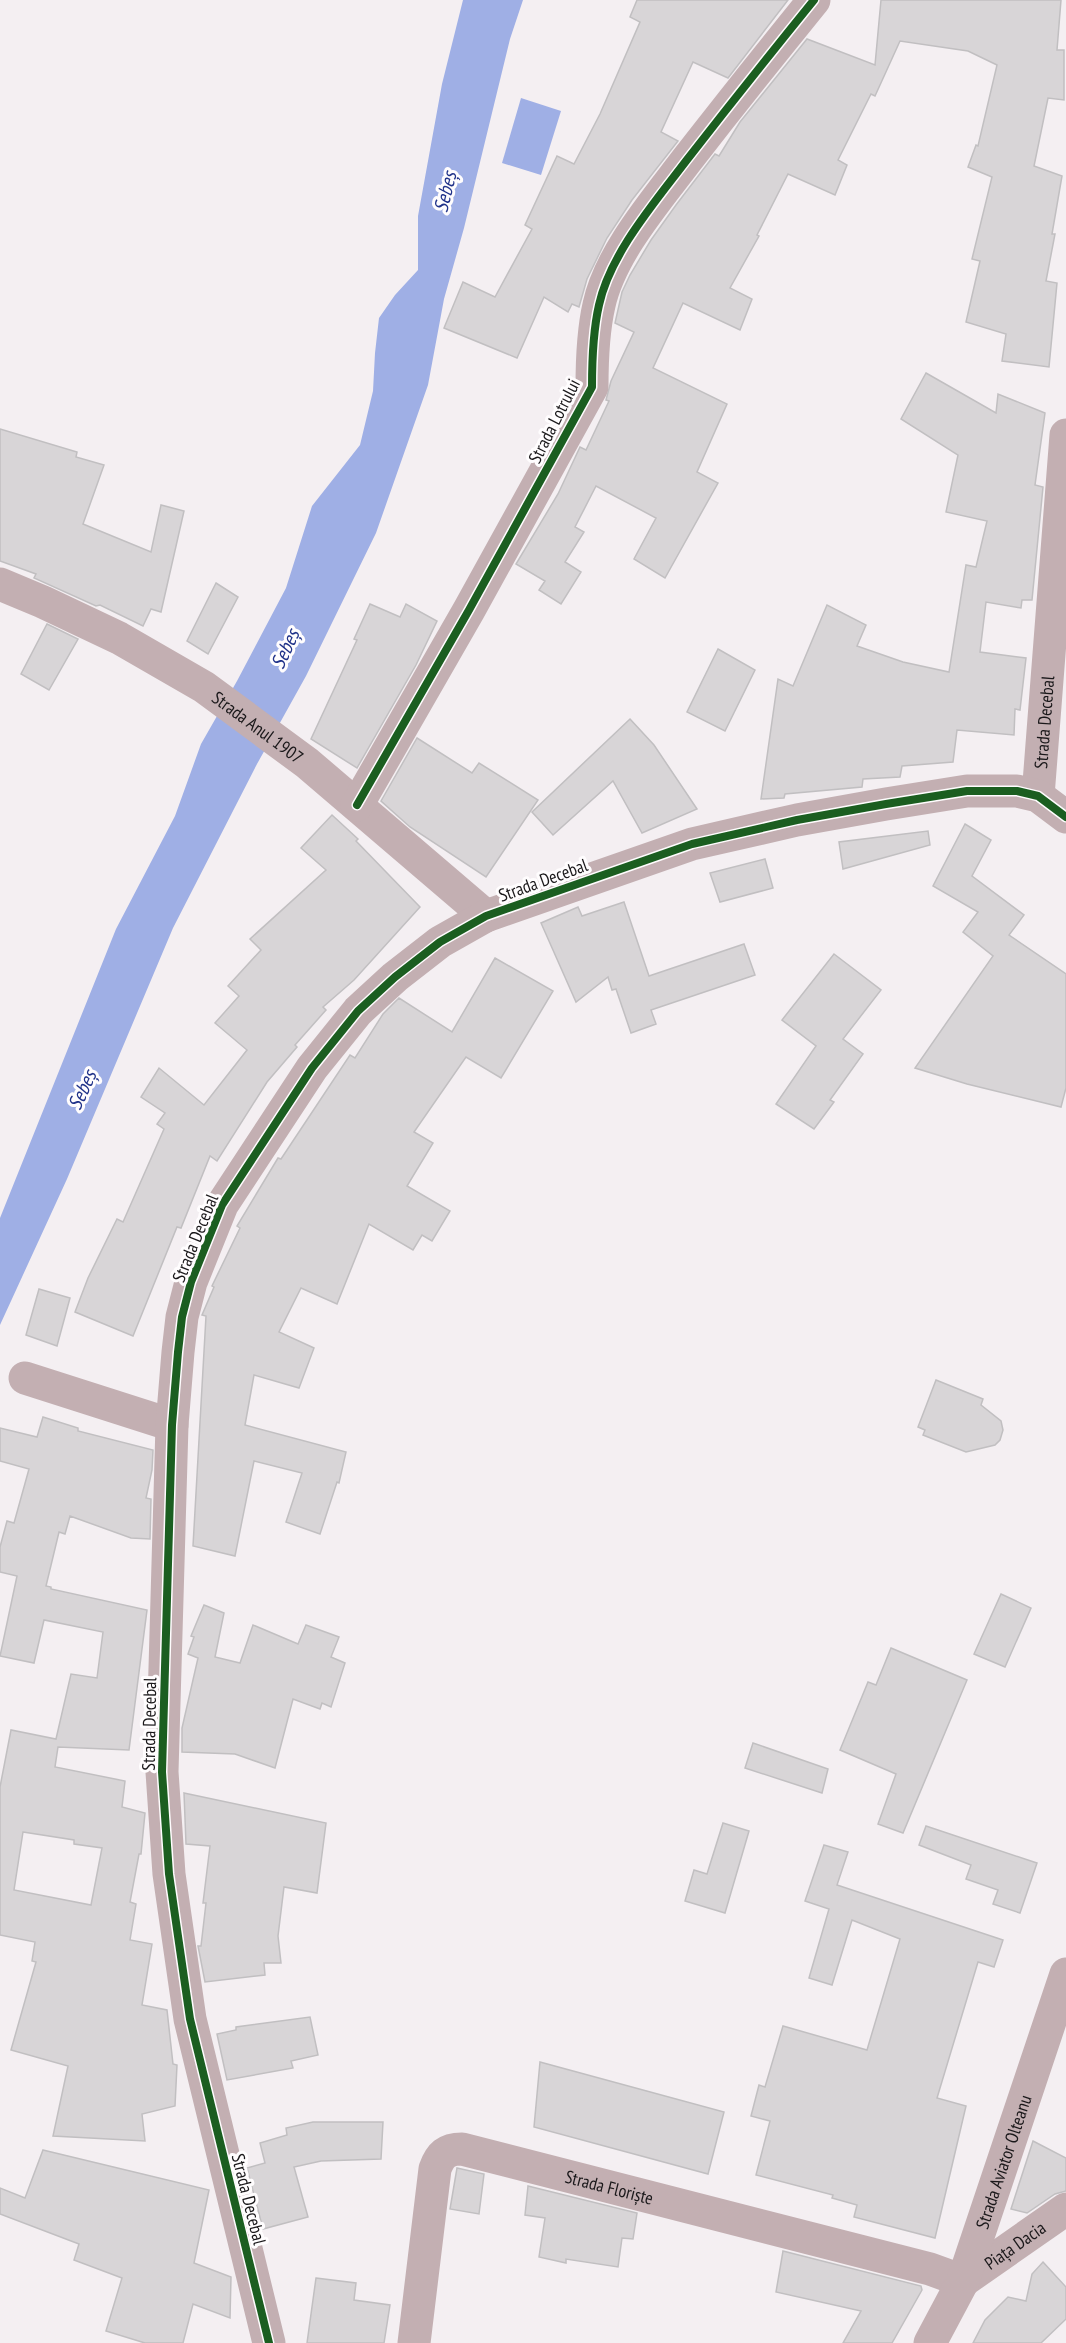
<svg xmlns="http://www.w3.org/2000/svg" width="1066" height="2343" font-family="'PT Sans Narrow',sans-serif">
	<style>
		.water { fill: #9fafe5 }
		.building { fill: #d8d5d7; stroke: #c1bfc1; stroke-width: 1.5; fill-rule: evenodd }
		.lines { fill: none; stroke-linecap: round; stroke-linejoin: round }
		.street { stroke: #c3afb2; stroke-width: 33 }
		.cycleway-casing { stroke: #fffdfe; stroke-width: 11 }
		.cycleway { stroke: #1b5e20; stroke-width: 8 }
		.labels { text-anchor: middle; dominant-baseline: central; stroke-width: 6; stroke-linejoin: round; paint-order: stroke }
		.street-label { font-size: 18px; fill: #1a181a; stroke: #fffdfe }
		.water-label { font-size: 20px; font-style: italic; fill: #203289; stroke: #fffdfe }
	</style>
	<rect width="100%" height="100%" fill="#f4eff2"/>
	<g class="water">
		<path d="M463 0H523L510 39 464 228 444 299 428 385 376 533 306 676 257 764 173 928 67 1179 0 1325V1218L116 929 175 816 201 744 237 681 286 588 312 506 360 445 373 391 375 353 379 318 395 295 418 270V216L442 84Z"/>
		<path d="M521 98 561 111 541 175 502 163Z"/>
	</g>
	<g class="building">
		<path d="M637 0H788L728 78 693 62 661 132 678 141 632 200 607 238 587 279 579 307 572 304 568 312 544 297 517 358 444 328 463 282 495 297 532 229 525 225 557 156 574 164 600 114 640 22 630 17Z"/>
		<path d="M881 0H1061L1057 50H1064V100L1048 98 1034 166 1062 176 1052 234H1055L1046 281 1057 283 1049 367 1002 361 1006 334 966 322 980 261 972 259 992 177 968 167 976 145 978 146 997 65 968 51 900 41 875 96 871 94 838 160 847 165 835 195 788 174 757 235 759 236 730 288 752 299 740 330 683 303 653 368 727 404 697 472 718 483 665 578 634 559 656 518 596 486 575 527 584 532 565 562 581 572 561 604 539 590 545 581 516 564 558 494 580 447 586 450 609 401 606 400 611 381 634 332 615 323 622 292 630 275 651 240 676 205 715 154 719 156 740 122 807 39 875 65Z"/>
		<path d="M926 373 996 413 998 394 1045 413 1035 485 1043 487 1032 600H1022L1021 608 986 602 980 652 1026 658 1020 710 1015 709 1014 735 957 730 953 762 902 766 900 777 863 779 862 787 785 794 784 798 761 799 778 679 793 686 827 605 866 625 857 646 903 662 949 672 966 565 976 567 987 521 946 512 958 455 901 419Z"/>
		<path d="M0 429 77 452 76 457 104 465 83 524 151 552 161 505 184 511 161 612 151 609 143 626 100 605 96 606 34 578 36 574 0 561Z"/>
		<path d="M216 583 238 597 208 654 187 641Z"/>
		<path d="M370 604 400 617 406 604 437 621 416 665 357 768 311 739 357 640 354 639Z"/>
		<path d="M47 624 78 639 49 690 21 674Z"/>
		<path d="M718 649 755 670 725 731 687 712Z"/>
		<path d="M630 719 654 745 697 809 642 833 613 781 553 835 532 812Z"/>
		<path d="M417 738 472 773 479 763 538 800 486 877 410 827 381 801Z"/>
		<path d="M332 815 358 839 356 841 420 907 354 980 323 1007 326 1010 295 1045 297 1047 267 1082 217 1161 210 1156 181 1228 177 1227 133 1336 75 1312 88 1278 117 1219 123 1222 164 1129 157 1124 165 1113 141 1097 159 1068 204 1105 247 1050 215 1023 239 996 228 986 261 950 250 939 326 870 301 848Z"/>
		<path d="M965 824 991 840 972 876 1024 915 1009 935 1066 974V1088L1061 1107 967 1084 915 1068 993 956 963 932 978 912 933 886Z"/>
		<path d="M928 831 930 845 843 869 839 842Z"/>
		<path d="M765 859 773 888 720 902 710 873Z"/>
		<path d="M624 902 649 976 744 944 755 975 651 1010 656 1024 631 1033 616 989 612 990 608 977 576 1002 541 923 578 907 582 916Z"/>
		<path d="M834 954 881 990 843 1039 863 1054 830 1100 834 1102 814 1129 776 1104 816 1046 782 1020Z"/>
		<path d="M495 958 553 991 501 1078 466 1057 414 1132 433 1143 407 1186 450 1211 432 1241 422 1235 413 1250 369 1224 337 1304 301 1288 279 1332 314 1348 299 1388 254 1375 245 1425 346 1452 339 1483 337 1482 320 1534 286 1522 302 1473 254 1461 235 1556 193 1546 206 1316 202 1315 214 1287 212 1286 240 1228 237 1226 278 1158 281 1159 350 1055 355 1058 383 1014 399 998 452 1032Z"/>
		<path d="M39 1289 70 1298 57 1346 26 1335Z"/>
		<path d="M936 1380 983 1399 981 1405 1001 1421 1003 1430 1000 1440 995 1445 966 1452 923 1435 925 1430 918 1427Z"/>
		<path d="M43 1417 78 1428V1431L153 1450 152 1470 146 1498 151 1499 150 1539 131 1538 70 1516 65 1534 59 1532 46 1586 51 1587V1589L147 1610 129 1750 58 1747 55 1767 125 1781 122 1807 145 1813 141 1854H139L130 1902 136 1904 130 1940 152 1944 142 2005 167 2010 173 2064 177 2065 175 2106 142 2114 145 2141 53 2136 68 2066 11 2050 36 1962 32 1961 35 1942 0 1935V1787L11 1730 56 1739 71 1674 97 1678 103 1632 44 1620 34 1663 0 1656 17 1576 0 1572V1547L7 1521 14 1523 29 1469 0 1461V1428L37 1437ZM23 1832 74 1840V1844L102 1848 91 1905 14 1890Z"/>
		<path d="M1001 1594 1031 1608 1005 1667 974 1654Z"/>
		<path d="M204 1605 224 1613 215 1657 240 1663 253 1625 298 1644 306 1625 339 1637 331 1657 345 1663 331 1707 322 1703 320 1709 293 1699 275 1768 235 1754 182 1752V1728L198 1658 188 1654 194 1637 191 1636Z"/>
		<path d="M891 1648 967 1680 903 1833 878 1824 896 1774 840 1750 868 1682 876 1685Z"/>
		<path d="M753 1743 828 1769 822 1793 745 1768Z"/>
		<path d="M184 1793 326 1823 317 1893 284 1887 278 1936 281 1963H264L265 1975 205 1982 198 1946H201L206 1903H203L210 1846 186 1844Z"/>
		<path d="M723 1823 749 1831 725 1913 685 1901 694 1870 707 1874Z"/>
		<path d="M926 1826 1037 1863 1020 1913 993 1904 998 1890 966 1879 971 1865 919 1845Z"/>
		<path d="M824 1845 848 1852 837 1885 1003 1940 994 1967 978 1962 937 2098 966 2106 935 2238 854 2217 857 2205 832 2198 833 2195 756 2175 770 2121 751 2116 759 2085 765 2087 783 2026 867 2050 900 1939 852 1920 832 1985 809 1978 829 1909 805 1901Z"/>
		<path d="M310 2017 318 2055 291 2061 293 2068 227 2080 217 2034 236 2030V2027Z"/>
		<path d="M540 2062 724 2112 708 2174 534 2127Z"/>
		<path d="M313 2122H383L381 2159 321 2161 294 2167 308 2217 263 2229 247 2168 265 2163 260 2143 287 2135 286 2128Z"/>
		<path d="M1033 2141 1066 2158V2191L1055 2194 1027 2213 1011 2209Z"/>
		<path d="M43 2150 209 2190 194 2263 231 2277 230 2318 193 2304 183 2343H145L106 2331 122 2278 74 2260 79 2244 0 2214V2188L25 2198Z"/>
		<path d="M457 2168 484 2174 479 2214 450 2209Z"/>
		<path d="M528 2186 637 2213 633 2239 622 2238 618 2267 566 2259V2263L539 2257 545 2218 525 2215Z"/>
		<path d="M783 2251 921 2286 922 2290 892 2343H843L861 2311 776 2292Z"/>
		<path d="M1043 2262 1066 2287V2319L1041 2343H973L985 2320 1008 2297 1026 2301 1032 2274Z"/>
		<path d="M316 2278 356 2283 354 2300 390 2305 384 2343H307Z"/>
	</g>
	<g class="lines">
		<g class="street">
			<path id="s1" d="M0 584 43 602 119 638 204 687 307 763 486 916"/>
			<path id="s2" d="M1038 796 1066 435"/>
			<path d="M357 805 469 610 592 387C592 360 593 331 599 305 610 254 655 202 686 161 728 107 771 53 814 0"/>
			<path d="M25 1378 172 1425"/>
			<path id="s3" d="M963 2281 1066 2209"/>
			<path d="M269 2343 190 2019 169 1874 162 1772 172 1425 178 1352 182 1317 191 1282 222 1205 312 1068 358 1011 395 977 440 942 486 916 692 844 797 820 886 804 967 791H1017L1038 796 1066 817"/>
			<path id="s4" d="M414 2343 435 2169C440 2155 446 2149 462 2149L930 2269 963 2281"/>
			<path id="s5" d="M930 2343 963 2281 1066 1974"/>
		</g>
		<defs>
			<g id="cycleway">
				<path d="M357 805 469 610 592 387C592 360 593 331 599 305 610 254 655 202 686 161 728 107 771 53 814 0"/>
				<path d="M269 2343 190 2019 169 1874 162 1772 172 1425 178 1352 182 1317 191 1282 222 1205 312 1068 358 1011 395 977 440 942 486 916 692 844 797 820 886 804 967 791H1017L1038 796 1066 817"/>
			</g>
		</defs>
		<use href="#cycleway" class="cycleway-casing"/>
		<use href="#cycleway" class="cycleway"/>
	</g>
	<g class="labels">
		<g class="street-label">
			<text transform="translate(554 421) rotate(-63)">Strada Lotrului</text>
			<text stroke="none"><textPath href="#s2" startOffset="74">Strada Decebal</textPath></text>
			<text stroke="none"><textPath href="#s1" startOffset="296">Strada Anul 1907</textPath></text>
			<text transform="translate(543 880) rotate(-20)">Strada Decebal</text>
			<text transform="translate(195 1238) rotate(-68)">Strada Decebal</text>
			<text transform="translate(149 1724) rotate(-89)">Strada Decebal</text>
			<text stroke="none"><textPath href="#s5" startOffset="196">Strada Aviator Olteanu</textPath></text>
			<text stroke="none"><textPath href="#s4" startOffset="364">Strada Floriște</textPath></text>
			<text transform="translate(249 2199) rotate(76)">Strada Decebal</text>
			<text stroke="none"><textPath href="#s3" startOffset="63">Piața Dacia</textPath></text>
		</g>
		<g class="water-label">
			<text transform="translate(445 192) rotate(-76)">Sebeș</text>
			<text transform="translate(285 649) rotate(-65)">Sebeș</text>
			<text transform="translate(82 1090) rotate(-65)">Sebeș</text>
		</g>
	</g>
</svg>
